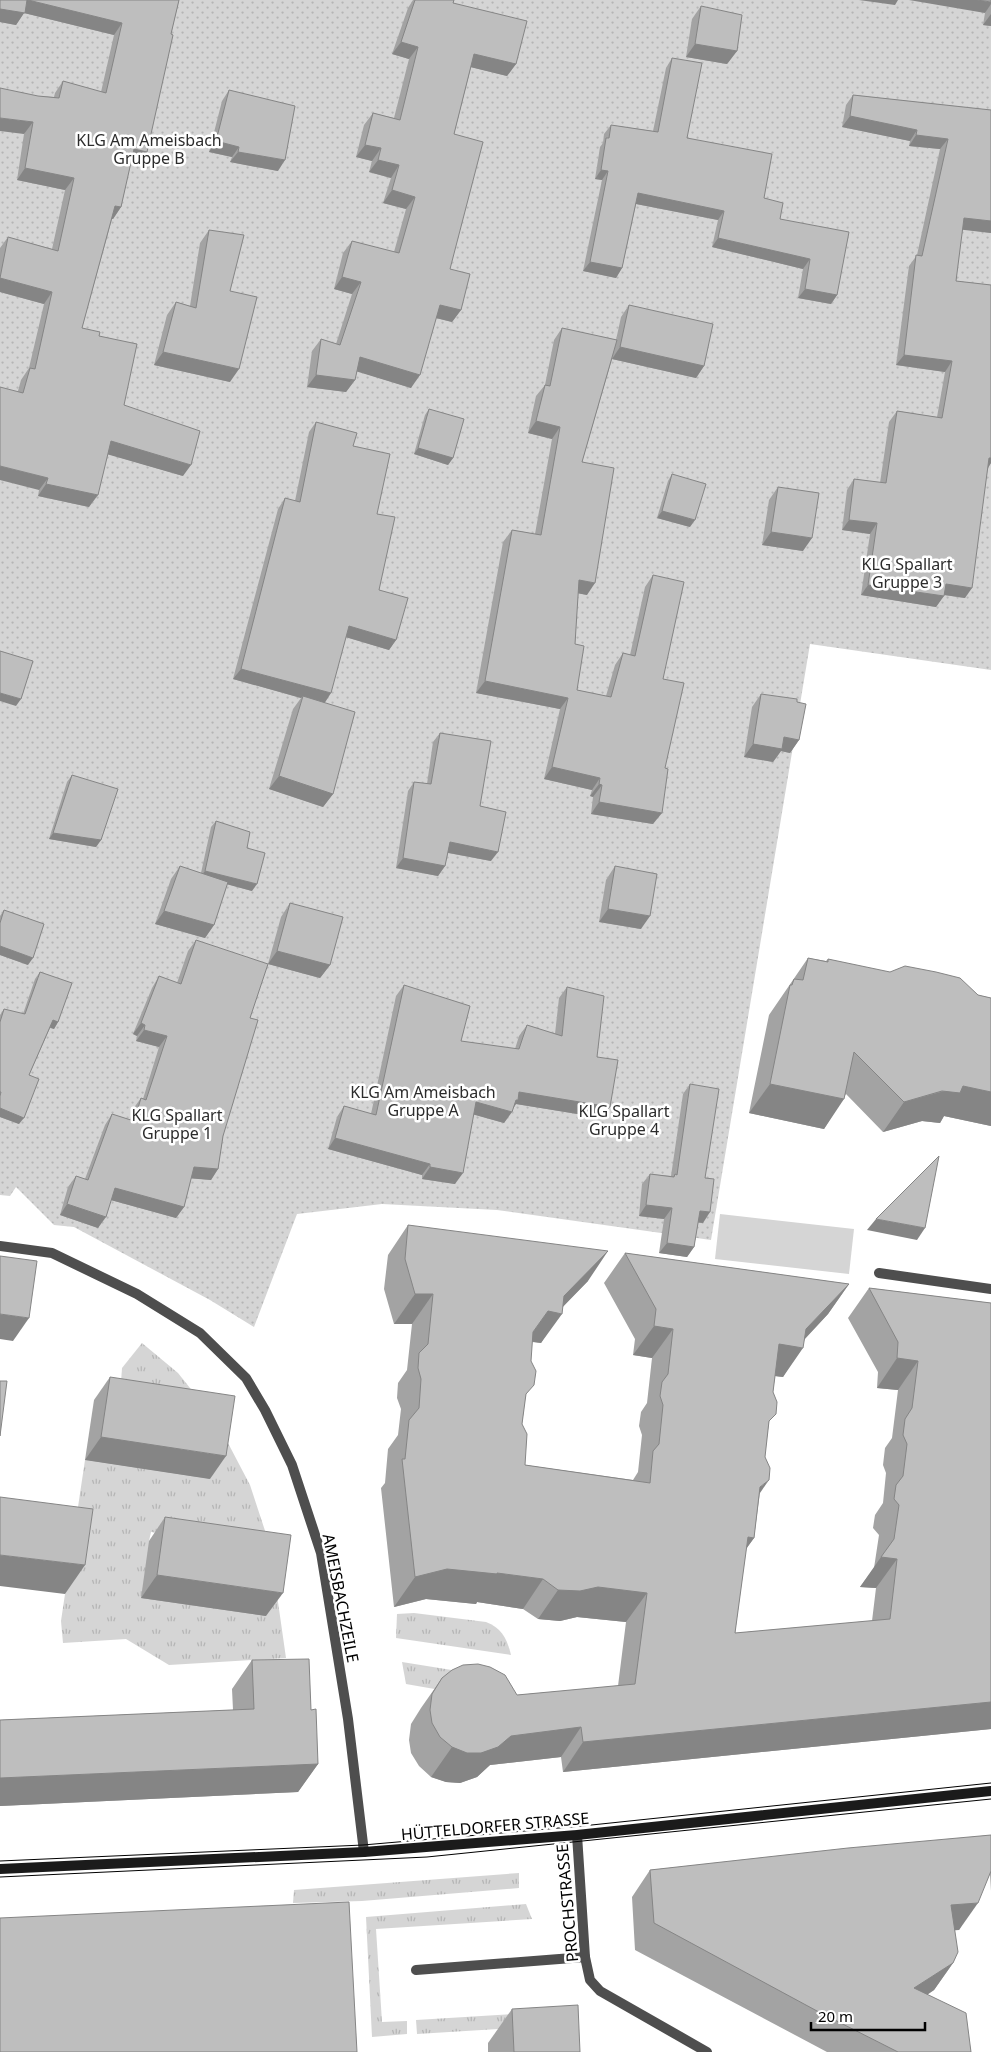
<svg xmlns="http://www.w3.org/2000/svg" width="991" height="2052" font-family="'Noto Sans',sans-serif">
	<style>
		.grass { fill: url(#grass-tufts) }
		.garden { fill: url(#garden-dots) }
		.pitch { fill: #d5d5d5 }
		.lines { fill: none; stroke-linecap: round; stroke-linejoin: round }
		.service { stroke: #4e4e4e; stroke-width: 10 }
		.minor { stroke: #4e4e4e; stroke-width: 10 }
		.secondary { stroke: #1b1b1b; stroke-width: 10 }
		.tram { stroke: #000; stroke-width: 1 }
		.wall { fill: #a3a3a3 }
		.shaded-wall { fill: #858585 }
		.building { fill: #bebebe; stroke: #858585 }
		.labels { text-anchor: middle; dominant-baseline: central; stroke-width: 5; stroke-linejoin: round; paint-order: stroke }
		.park-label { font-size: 16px; fill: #2c2c2c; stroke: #fff }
		.street-label { font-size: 16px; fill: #000; stroke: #fff }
	</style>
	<defs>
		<pattern id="grass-tufts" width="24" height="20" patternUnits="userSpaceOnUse" patternTransform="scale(1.25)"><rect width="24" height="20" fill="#d5d5d5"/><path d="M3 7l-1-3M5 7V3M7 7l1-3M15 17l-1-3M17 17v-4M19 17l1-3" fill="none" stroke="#b5b5b5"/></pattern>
		<pattern id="garden-dots" width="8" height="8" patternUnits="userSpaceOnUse" patternTransform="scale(1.25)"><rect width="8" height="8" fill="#d5d5d5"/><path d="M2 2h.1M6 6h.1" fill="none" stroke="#b5b5b5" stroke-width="1.8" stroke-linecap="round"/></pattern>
	</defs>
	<rect width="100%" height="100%" fill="#fff"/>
	<g class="grass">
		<path d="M142 1343 178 1373 202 1403 120 1397 122 1368Z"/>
		<path d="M218 1424 250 1485 271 1549 151 1532 149 1541 273 1567 286 1658 169 1665 126 1639 63 1643 61 1621 85 1460 210 1479Z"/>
		<path d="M414 1613 486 1622C502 1628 507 1639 511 1655L396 1638 397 1614Z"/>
		<path d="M402 1662 489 1676 486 1698 406 1684Z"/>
		<path d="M519 1873V1888L362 1901 293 1903 294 1890Z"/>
		<path d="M526 1904 532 1919 376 1929 382 2022 407 2021V2034L372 2037 366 1917Z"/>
		<path d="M548 2012V2026L417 2034 416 2020Z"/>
	</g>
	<path class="garden" d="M0 0H991V670L810 644 711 1240 497 1210 382 1204 297 1214 254 1327 210 1300 74 1227 54 1225 16 1187 10 1196 0 1195Z"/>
	<path class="pitch" d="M720 1214 854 1229 849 1274 715 1259Z"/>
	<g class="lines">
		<path class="service" d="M416 1970 585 1957"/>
		<g class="minor">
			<path d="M0 1246 52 1253 137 1294 200 1333 246 1378 265 1410 292 1465 321 1553 348 1719 364 1852"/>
			<path d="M879 1273 991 1289"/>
			<path d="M577 1835 585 1957 590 1980 600 1991 707 2052"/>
		</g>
		<path class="secondary" d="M0 1869 364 1852 577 1835 991 1791"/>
		<g class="tram">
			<path d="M0 1861 363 1845 582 1826 991 1783"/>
			<path d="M0 1877 427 1857 991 1799"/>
		</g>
	</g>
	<g class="wall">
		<path d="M0 0H179L171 34 147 152 138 164 131 162 121 207 113 219H112L82 328 99 336 124 405 183 476 108 454 89 507 38 496 39 490 18 391 21 380 29 368 44 304 0 292V248L8 237 52 249 65 190 17 180 24 134 38 96 54 97 55 93 63 81 101 92 114 35 24 13 16 25 0 22Z"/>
		<path d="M413 0H454L453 3 516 64 507 76 471 67 454 134 450 269 461 310 452 322 436 318 411 388 357 371 355 380 346 392 307 387 312 351 321 339 336 344 352 294 334 289 343 253 352 241 394 252 406 209 383 203 391 178 369 172 372 161 356 157 364 125 373 113 394 118 409 59 392 54 408 8Z"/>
		<path d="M991 0V26L983 25 985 13Z"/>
		<path d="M701 6 737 51 727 64 686 57 692 19Z"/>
		<path d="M672 58 687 138 764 198 837 295 831 304 798 298 803 269 712 247 718 220 636 204 622 268 616 278 583 271 602 180 595 179 600 147 603 143 604 134 611 125 653 131 666 68Z"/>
		<path d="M229 90 278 171 230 162 232 157 209 152 222 101Z"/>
		<path d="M853 95 991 110V233L962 229 956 281 991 285V463L988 468 965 598 944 595 936 607 861 595 870 534 842 530 847 490 854 479 880 483 889 422 897 411 937 417 945 372 896 365 909 266 917 255 940 149 909 146 910 141 842 127 846 105Z"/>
		<path d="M209 230 230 291V382L154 365 167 315 176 302 190 306 200 243Z"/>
		<path d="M629 305 704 366 696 378 612 359 582 462 587 595 578 593 575 644 577 690 606 696 615 665 623 653 630 655 645 587 653 575 663 679 665 768 653 824 591 814 593 797 590 796 592 790 544 779 560 709 476 693 503 542 512 530 535 534 552 439 528 433 536 396 545 385 554 340 562 328 616 340 621 317Z"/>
		<path d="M429 409 453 458 448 465 414 454 425 415Z"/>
		<path d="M316 422 353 446 377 514 379 590 396 640 389 650 346 637 324 702 333 794 323 807 269 789 293 709 301 698 233 679 278 509 285 498 295 501 309 432Z"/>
		<path d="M672 474 690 527 657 518 668 481Z"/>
		<path d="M778 487 803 551 762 545 769 500Z"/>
		<path d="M761 694 799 740 790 753 781 751 773 762 744 757 752 707Z"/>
		<path d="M440 733 480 806 491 861 448 853 445 866 438 876 396 868 408 791 414 782 427 784 433 742Z"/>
		<path d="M72 775 101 840 96 847 49 839 67 782Z"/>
		<path d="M216 821 247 848 252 891 227 884 214 925 205 938 155 924 171 879 180 866 201 873 211 827Z"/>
		<path d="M615 866 641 929 599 922 606 880Z"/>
		<path d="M290 903 330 965 320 978 268 964 281 917Z"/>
		<path d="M4 910 28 965 0 955V916Z"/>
		<path d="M196 940 250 1018 223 1136 218 1169 211 1180 191 1178 184 1207 176 1218 111 1200 98 1228 60 1215 68 1187 76 1176 85 1179 105 1125 112 1114 130 1120 133 1109 141 1098 143 1099 159 1047 136 1041 137 1036 133 1034 152 988 159 976 177 983 188 951Z"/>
		<path d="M808 958 826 961 828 959 991 998V1126L944 1116 940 1123 922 1121 883 1132 846 1094 824 1129 749 1113 769 1015Z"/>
		<path d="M40 972 58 1022 54 1029 50 1028 29 1075 19 1124 0 1117V1015L4 1009 23 1014 35 979Z"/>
		<path d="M404 985 461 1041 515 1049 519 1036 527 1025 555 1034 559 998 567 987 597 1057 602 1118 516 1104 504 1123 473 1114 455 1184 422 1179V1175L328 1149 337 1117 344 1106 371 1114 396 996Z"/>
		<path d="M690 1084 705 1178 703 1223 698 1222 694 1247 687 1257 659 1253 664 1219 639 1216 642 1184 650 1174 671 1176 683 1094Z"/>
		<path d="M408 1225 588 1281 563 1306 541 1343 532 1342 522 1424 525 1465 633 1480 638 1472 642 1435 639 1426 641 1412 647 1403 652 1358 633 1355 635 1339 604 1283 625 1253 849 1284 828 1314 805 1339 783 1377 775 1376 754 1538 746 1549 735 1633 872 1621 876 1588 860 1587 874 1568 879 1535 873 1528 875 1515 883 1503 886 1473 883 1465 885 1448 892 1438 898 1390 877 1388 878 1372 848 1318 869 1288 991 1303V1729L563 1772 561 1757 490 1765 477 1777 460 1783 446 1782 431 1777 419 1766 411 1753 409 1740 411 1724 421 1708 442 1678 517 1695 618 1686 626 1622 577 1617 560 1621 538 1619 523 1609 477 1602 476 1604 426 1599 394 1607 381 1488 385 1483 388 1449 398 1435 401 1409 397 1398 398 1383 407 1370 412 1324H394L384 1289 388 1255Z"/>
		<path d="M110 1377 210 1479 85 1460 94 1400Z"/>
		<path d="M165 1517 266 1616 141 1598 149 1541Z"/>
		<path d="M252 1660 311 1710 318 1764 298 1792 0 1806V1720L233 1710 232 1689Z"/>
		<path d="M991 1835V1891L990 1874 959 1930H955L953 1963 934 1990 927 1995 971 2052H827L635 1950 632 1897 650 1870Z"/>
		<path d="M512 2009 580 2052H488V2043Z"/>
	</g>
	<g class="shaded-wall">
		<path d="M26 0H28L122 23 114 35 24 13 16 25 0 22V9Z"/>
		<path d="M859 0H898L895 5Z"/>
		<path d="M909 0H977L991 2V4L985 13Z"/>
		<path d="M991 15V26L983 25 991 14Z"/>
		<path d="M401 42 418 47 409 59 392 54Z"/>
		<path d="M695 44 737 51 727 64 686 57Z"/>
		<path d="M474 54 516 64 507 76 466 66Z"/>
		<path d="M850 116 917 130 910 141 842 127Z"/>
		<path d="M0 118 33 122 24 134 0 131Z"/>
		<path d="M916 135 948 139 940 149 909 146Z"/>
		<path d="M216 141 239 147 232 157 209 152Z"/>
		<path d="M365 145 381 148 372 161 356 157Z"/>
		<path d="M134 149 147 152 138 164 126 161Z"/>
		<path d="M238 152 285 160 278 171 230 162Z"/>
		<path d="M378 160 399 165 391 178 369 172Z"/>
		<path d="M25 168 74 178 65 190 17 180Z"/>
		<path d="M601 170 608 171 602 180 595 179Z"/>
		<path d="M392 190 415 197 406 209 383 203Z"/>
		<path d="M638 193 724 211 718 220 631 203Z"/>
		<path d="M115 206 121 207 113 219 107 218Z"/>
		<path d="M964 218 991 221V233L956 229Z"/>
		<path d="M718 238 810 259 803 269 712 247Z"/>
		<path d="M590 262 622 268 616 278 583 271Z"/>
		<path d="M342 277 361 282 352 294 334 289Z"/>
		<path d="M0 278 52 292 44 304 0 292Z"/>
		<path d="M805 289 837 295 831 304 798 298Z"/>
		<path d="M440 305 461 310 452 322 432 317Z"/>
		<path d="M620 347 704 366 696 378 612 359Z"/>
		<path d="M163 352 239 369 230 382 154 365Z"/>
		<path d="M904 355 952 361 945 372 896 365Z"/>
		<path d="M360 357 420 375 411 388 352 370Z"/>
		<path d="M316 375 355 380 346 392 307 387Z"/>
		<path d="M536 421 560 427 552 439 528 433Z"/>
		<path d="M111 441 191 465 183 476 103 453Z"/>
		<path d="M418 448 453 458 448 465 414 454Z"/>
		<path d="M989 458H991V463L987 469Z"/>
		<path d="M0 466 48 478 39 490 0 480Z"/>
		<path d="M46 484 98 495 89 507 38 496Z"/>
		<path d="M662 511 695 520 690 527 657 518Z"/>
		<path d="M849 520 877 523 870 534 842 530Z"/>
		<path d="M771 532 812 538 803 551 762 545Z"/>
		<path d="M579 580 595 583 587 595 571 592Z"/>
		<path d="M946 584 972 588 965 598 938 594Z"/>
		<path d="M868 585 944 596 936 607 861 595Z"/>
		<path d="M349 626 396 640 389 650 342 636Z"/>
		<path d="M241 669 331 693 324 704 303 696 301 698 233 679Z"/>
		<path d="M485 681 568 698 560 709 476 693Z"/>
		<path d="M0 693 21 699 16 706 0 701Z"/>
		<path d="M784 737 799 740 790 753 781 751 773 762 744 757 753 744Z"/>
		<path d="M552 767 600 778 592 790 544 779Z"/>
		<path d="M279 776 333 794 323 807 269 789Z"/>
		<path d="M599 784 602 785 593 797 590 796Z"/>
		<path d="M599 802 662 813 653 824 591 814Z"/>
		<path d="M53 833 101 840 96 847 49 839Z"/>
		<path d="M450 842 498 852 491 861 444 852Z"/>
		<path d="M403 858 445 866 438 876 396 868Z"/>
		<path d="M205 871 257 884 252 891 200 877Z"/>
		<path d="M608 909 650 916 641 929 599 922Z"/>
		<path d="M164 911 214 925 205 938 155 924Z"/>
		<path d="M0 946 33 958 28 965 0 955Z"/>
		<path d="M277 951 330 965 320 978 268 964Z"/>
		<path d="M53 1020 58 1022 54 1029 49 1027Z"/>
		<path d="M141 1023 145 1025 137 1036 133 1034Z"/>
		<path d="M144 1030 167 1036 159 1047 136 1041Z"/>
		<path d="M770 1084 844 1099 824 1129 749 1113Z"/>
		<path d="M963 1086 991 1092V1126L944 1116 940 1123 922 1121 883 1132 904 1102Z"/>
		<path d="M519 1092 610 1107 602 1118 516 1104 511 1111 512 1112 504 1123 468 1113 476 1102Z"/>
		<path d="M0 1108 24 1118 19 1124 0 1117Z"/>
		<path d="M335 1138 430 1164 422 1175 328 1149Z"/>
		<path d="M194 1167 218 1169 211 1180 186 1178Z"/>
		<path d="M430 1167 463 1173 455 1184 422 1179Z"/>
		<path d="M115 1188 184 1207 176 1218 107 1199Z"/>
		<path d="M67 1204 106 1217 98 1228 60 1215Z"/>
		<path d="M646 1205 672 1208 664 1219 639 1216Z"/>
		<path d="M700 1211 710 1212 703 1223 692 1222Z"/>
		<path d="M876 1219 925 1228 917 1240 867 1230Z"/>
		<path d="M667 1243 694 1247 687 1257 659 1253Z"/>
		<path d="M608 1251 588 1281 557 1313 562 1314 541 1343 528 1341 512 1362 548 1311Z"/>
		<path d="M849 1284 828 1314 797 1347 803 1348 783 1377 759 1374 779 1344 806 1329Z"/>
		<path d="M415 1294H433L412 1324H394Z"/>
		<path d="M0 1314 29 1318 13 1341 0 1339Z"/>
		<path d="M654 1326 673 1329 652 1358 633 1355Z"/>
		<path d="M897 1358 918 1361 898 1390 877 1388Z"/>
		<path d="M101 1437 226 1456 210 1479 85 1460Z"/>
		<path d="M769 1480 748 1510 760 1487Z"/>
		<path d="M748 1537 754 1538 733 1567Z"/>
		<path d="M0 1555 85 1565 65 1594 0 1586Z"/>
		<path d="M881 1557 897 1559 876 1588 860 1587Z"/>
		<path d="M447 1569 497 1573 543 1579 523 1609 477 1602 476 1604 426 1599 394 1607 415 1577Z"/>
		<path d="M157 1575 283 1593 266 1616 141 1598Z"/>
		<path d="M598 1587 647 1593 626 1622 577 1617 560 1621 538 1619 558 1590Z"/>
		<path d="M991 1702V1729L563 1772 583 1742Z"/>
		<path d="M581 1727 561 1757 490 1765 477 1777 460 1783 446 1782 431 1777 452 1747 511 1736Z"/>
		<path d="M318 1764 298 1792 0 1806V1778Z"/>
		<path d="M978 1903 959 1930 932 1932 951 1905Z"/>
		<path d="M953 1963 934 1990 896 2015 914 1988Z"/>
	</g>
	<g class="building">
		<path d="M0 0H27L25 13 0 9Z"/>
		<path d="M28 0H179L171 34 173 35 147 152 134 149 121 207 115 206 82 328 100 332 99 336 137 344 124 405 200 431 191 465 111 441 98 495 46 484 48 478 0 466V387L23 393 30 368 35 369 52 292 0 278 8 237 58 251 74 178 25 168 33 122 0 118V88L38 96 59 98 63 81 106 93 122 23Z"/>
		<path d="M415 0H454L453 3 527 21 516 64 474 54 454 134 483 142 450 269 470 274 461 310 440 305 420 375 360 357 355 380 316 375 321 339 340 345 361 282 342 277 352 241 399 253 415 197 392 190 399 165 378 160 381 148 365 145 373 113 400 120 418 47 401 42Z"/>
		<path d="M977 0H991V2Z"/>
		<path d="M701 6 742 15 737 51 695 44Z"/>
		<path d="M672 58 702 63 687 138 772 154 764 198 783 203 780 219 849 232 837 295 805 289 810 259 718 238 724 211 638 193 622 268 590 262 608 171 601 170 606 138H609L611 125 658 132Z"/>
		<path d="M229 90 295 106 285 160 238 152 239 147 216 141Z"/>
		<path d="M853 95 991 110V221L964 218 956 281 991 285V458H989L972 588 946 584 944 596 868 585 877 523 849 520 854 479 886 483 897 411 942 418 952 361 904 355 916 255 922 256 948 139 916 135 917 130 850 116Z"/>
		<path d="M209 230 244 235 230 291 257 297 239 369 163 352 176 302 196 308Z"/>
		<path d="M629 305 713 324 704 366 620 347Z"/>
		<path d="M562 328 617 340 582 462 614 468 595 583 579 580 575 644 584 646 577 690 611 697 623 653 635 656 653 575 684 582 663 679 684 683 665 768 668 769 662 813 599 802 602 785 599 784 600 778 552 767 568 698 485 681 512 530 541 535 560 427 536 421 545 385 550 386Z"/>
		<path d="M429 409 464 419 453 458 418 448Z"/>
		<path d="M316 422 357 433 353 446 390 454 377 514 395 517 379 590 408 598 396 640 349 626 331 693 241 669 285 498 300 502Z"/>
		<path d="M672 474 706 484 695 520 662 511Z"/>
		<path d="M778 487 819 493 812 538 771 532Z"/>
		<path d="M0 651 33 661 21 699 0 693Z"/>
		<path d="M761 694 797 699V702L806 704 799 740 784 737 782 749 753 744Z"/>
		<path d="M303 696 355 712 333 794 279 776Z"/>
		<path d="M440 733 491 741 480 806 506 812 498 852 450 842 445 866 403 858 414 782 431 784Z"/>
		<path d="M72 775 118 789 101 840 53 833Z"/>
		<path d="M216 821 250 832 247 848 265 853 257 884 205 871Z"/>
		<path d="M180 866 228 882 214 925 164 911Z"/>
		<path d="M615 866 657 874 650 916 608 909Z"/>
		<path d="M290 903 343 917 330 965 277 951Z"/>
		<path d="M4 910 44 924 33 958 0 946V923Z"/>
		<path d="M196 940 268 964 250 1018 258 1020 223 1136 218 1169 194 1167 184 1207 115 1188 106 1217 67 1204 76 1176 88 1180 112 1114 134 1121 141 1098 146 1100 167 1036 144 1030 145 1025 141 1023 159 976 181 984Z"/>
		<path d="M808 958 828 962V959L890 972 905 966 936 972 960 978 978 995 991 998V1092L963 1086 960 1093 942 1091 904 1102 854 1052 844 1099 770 1084 790 985H792L794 979 803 980Z"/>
		<path d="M40 972 72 983 58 1022 53 1020 29 1075 39 1079 24 1118 0 1108V1096L1 1092H0V1022L4 1009 25 1014Z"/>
		<path d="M404 985 470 1006 461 1041 519 1049 527 1025 562 1036 567 987 604 996 597 1057 618 1060 610 1107 519 1092 518 1100H516L512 1112 476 1102 463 1173 430 1167V1164L335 1138 344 1106 376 1115Z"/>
		<path d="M690 1084 719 1089 705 1178 714 1179 710 1212 700 1211 694 1247 667 1243 672 1208 646 1205 650 1174 674 1177 675 1174 677 1175Z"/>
		<path d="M939 1156 925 1228 876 1219Z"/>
		<path d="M408 1225 608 1251 564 1296 562 1314 548 1311 533 1332 531 1361 536 1371 534 1385 526 1394 522 1424 527 1434 525 1465 650 1483 653 1451 659 1444 663 1405 660 1396 662 1382 668 1374 673 1329 654 1326 656 1309 625 1253 849 1284 806 1329 803 1348 779 1344 773 1392 777 1402 776 1414 769 1421 765 1457 770 1468 769 1480 760 1487 754 1538 748 1537 735 1633 890 1619 897 1559 881 1557 894 1539 899 1505 894 1499 896 1485 903 1476 907 1444 903 1435 905 1419 912 1408 918 1361 897 1358 898 1342 869 1288 991 1303V1702L583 1742 581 1727 511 1736 498 1747 481 1753H467L452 1747 440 1737 432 1723 430 1710 432 1694 442 1678 452 1670 463 1665 478 1664 490 1667 505 1675 517 1695 635 1684 647 1593 598 1587 580 1591 558 1590 543 1579 497 1573V1574L447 1569 415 1577 402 1459H405L409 1420 419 1408 421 1379 418 1368 419 1353 428 1344 433 1294H415L405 1259Z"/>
		<path d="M0 1256 37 1261 29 1318 0 1314Z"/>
		<path d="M110 1377 235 1396 226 1456 101 1437Z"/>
		<path d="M0 1381H7L0 1436Z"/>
		<path d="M0 1497 93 1509 85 1565 0 1555Z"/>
		<path d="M165 1517 291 1535 283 1593 157 1575Z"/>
		<path d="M309 1659 311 1710 316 1709 318 1764 0 1778V1720L254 1709 252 1660Z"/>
		<path d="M991 1835V1871L978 1903 951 1905 958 1952 953 1963 914 1988 966 2013 971 2052H898L817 2011 654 1923 650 1870 848 1848Z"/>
		<path d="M349 1902 357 2052H0V1918Z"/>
		<path d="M578 2005 580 2052H514L512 2009Z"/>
	</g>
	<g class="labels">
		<g class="park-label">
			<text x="149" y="140">KLG Am Ameisbach<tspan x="149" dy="18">Gruppe B</tspan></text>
			<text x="907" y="564">KLG Spallart<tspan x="907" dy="18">Gruppe 3</tspan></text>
			<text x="423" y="1092">KLG Am Ameisbach<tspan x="423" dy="18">Gruppe A</tspan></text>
			<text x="624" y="1111">KLG Spallart<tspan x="624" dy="18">Gruppe 4</tspan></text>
			<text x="177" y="1115">KLG Spallart<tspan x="177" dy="18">Gruppe 1</tspan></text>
		</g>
		<g class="street-label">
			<text transform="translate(341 1598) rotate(79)">AMEISBACHZEILE</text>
			<text transform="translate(495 1826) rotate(-5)">HÜTTELDORFER STRASSE</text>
			<text transform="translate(567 1903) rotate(-95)">PROCHSTRASSE</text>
		</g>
	</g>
	<path d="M811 2022v8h114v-8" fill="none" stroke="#000000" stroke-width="2.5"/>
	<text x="818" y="2022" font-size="15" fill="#000000" stroke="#ffffff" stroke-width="4" paint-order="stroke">20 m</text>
</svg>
